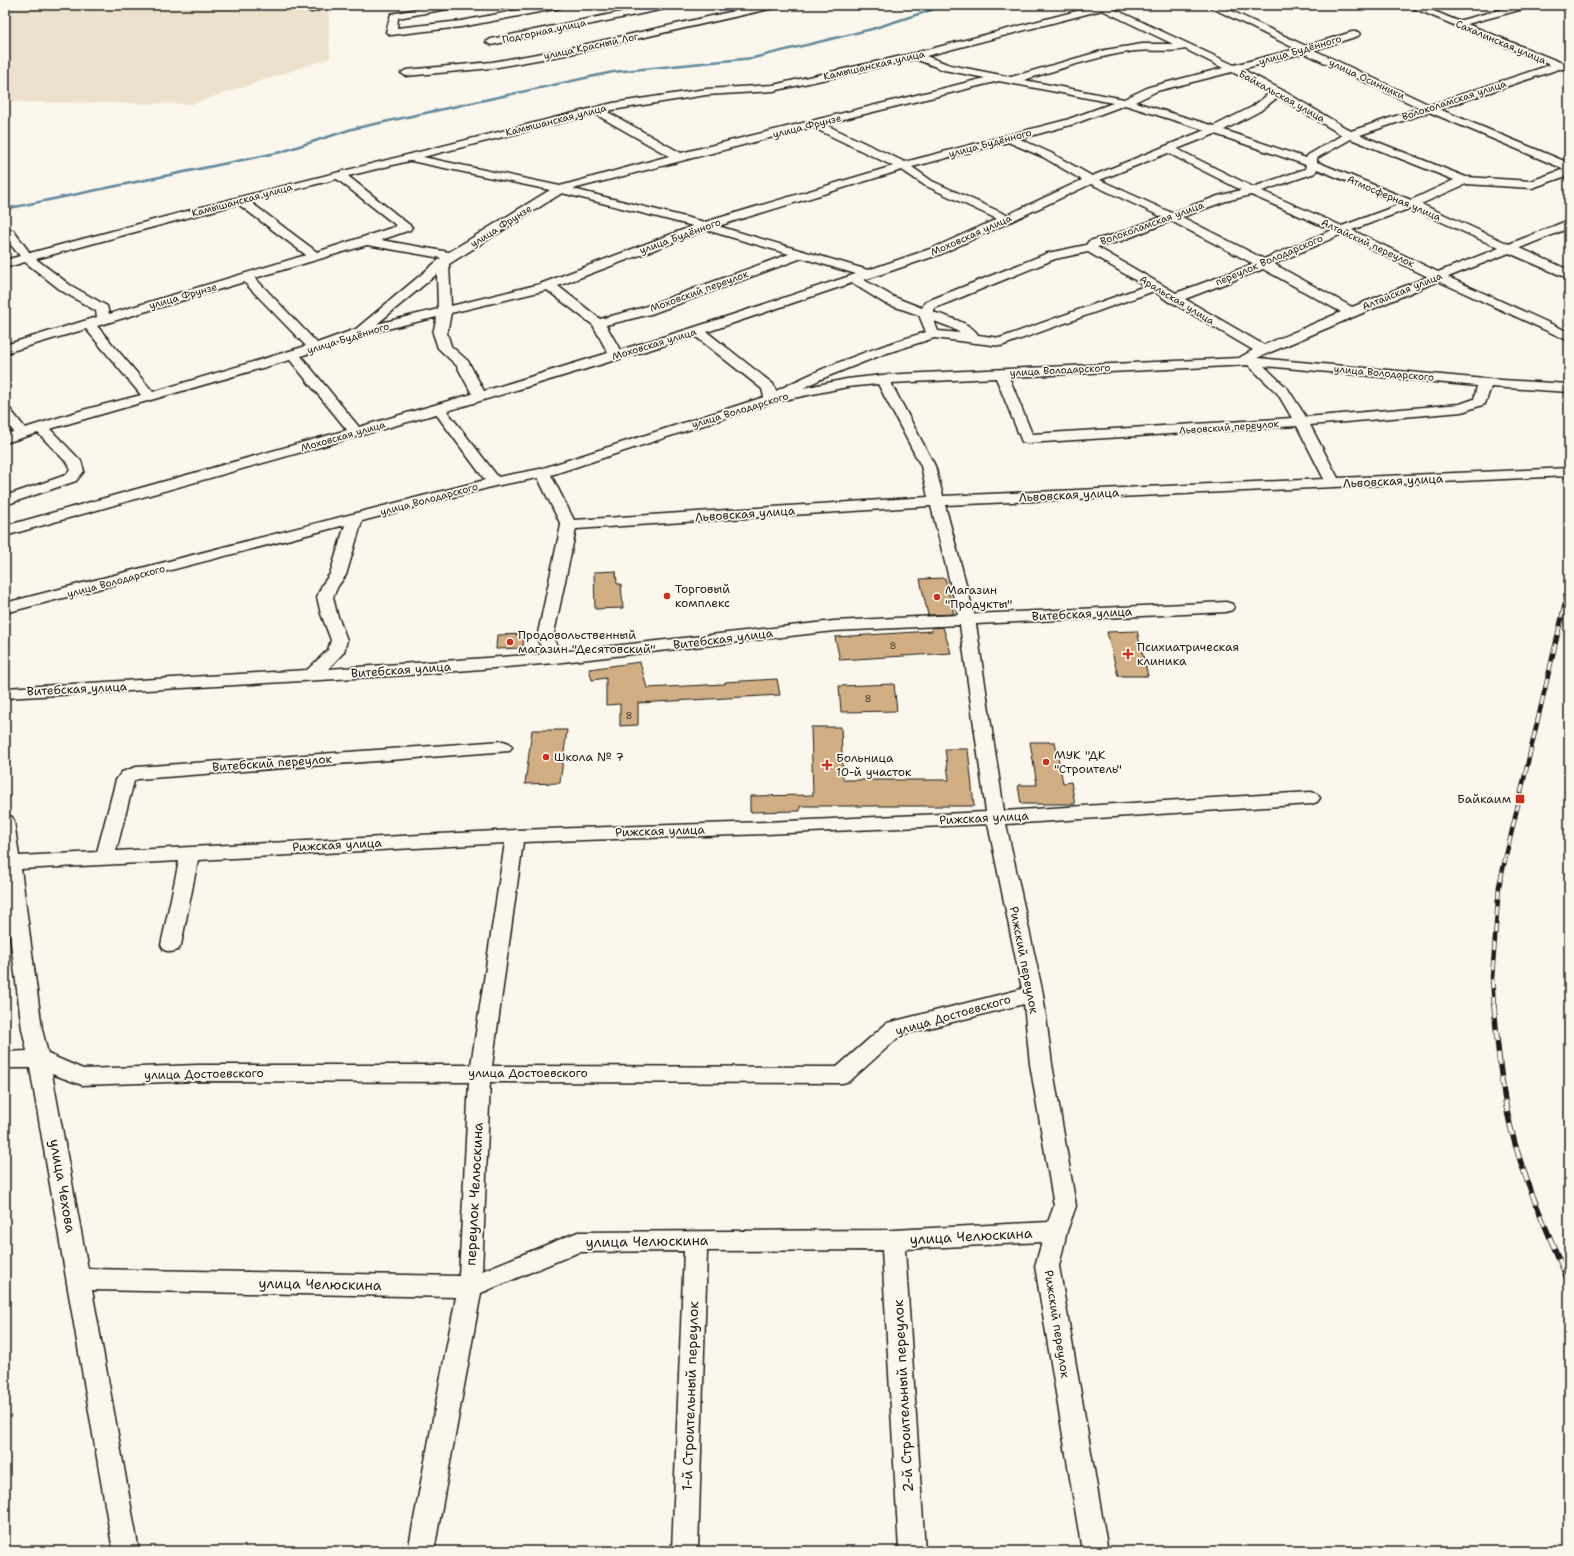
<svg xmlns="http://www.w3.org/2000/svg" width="1574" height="1556" font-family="'Shantell Sans',sans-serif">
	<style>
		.built { fill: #eee1cc }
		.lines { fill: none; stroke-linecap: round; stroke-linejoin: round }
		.stream { stroke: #62899c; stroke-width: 2.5 }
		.building { fill: #d1ae83; stroke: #1c1c1c }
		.minor-casing { stroke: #1c1c1c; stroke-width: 3 }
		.minor { fill: #fbf7ec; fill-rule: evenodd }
		.rail-far1-casing { stroke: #1c1c1c; stroke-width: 4.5 }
		.rail-casing { stroke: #1c1c1c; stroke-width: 5.5 }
		.rail-far1 { stroke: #fbf7ec; stroke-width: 3; stroke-dasharray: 9; stroke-linecap: butt }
		.rail { stroke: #fbf7ec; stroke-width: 4; stroke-dasharray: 12; stroke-linecap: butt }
		.poi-dot { fill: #c8321e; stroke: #fbf7ec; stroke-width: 1.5 }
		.labels { text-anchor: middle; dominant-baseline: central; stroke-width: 3.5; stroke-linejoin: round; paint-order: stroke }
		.far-street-label { font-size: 10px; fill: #1c1c1c; stroke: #fbf7ec }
		.number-label { font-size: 10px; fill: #494036 }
		.street-label { font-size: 12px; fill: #1c1c1c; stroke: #fbf7ec }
		.poi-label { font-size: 12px; fill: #1c1c1c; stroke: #fbf7ec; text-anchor: start }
		.near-street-label { font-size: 14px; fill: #1c1c1c; stroke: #fbf7ec }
	</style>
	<rect width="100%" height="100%" fill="#fbf7ec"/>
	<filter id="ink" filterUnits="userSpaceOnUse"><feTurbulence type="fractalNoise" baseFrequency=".025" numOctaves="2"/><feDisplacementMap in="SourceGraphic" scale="8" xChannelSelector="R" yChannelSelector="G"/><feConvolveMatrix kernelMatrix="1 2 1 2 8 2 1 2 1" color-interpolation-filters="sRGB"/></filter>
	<g filter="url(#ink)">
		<path class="built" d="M5 5H328L330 58 192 104 5 102Z"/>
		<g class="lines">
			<path class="stream" d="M5 209 281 152 352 129 613 72 753 58 872 29 947 5"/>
		</g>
		<g class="building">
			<path d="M616 571 617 584H621L623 608 595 609 594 572Z"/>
			<path d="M945 578 954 614 928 615 920 579Z"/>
			<path d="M943 627 951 653 840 660 835 637 932 631 931 628Z"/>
			<path d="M1137 631 1148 676H1118L1107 632Z"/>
			<path d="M524 634 523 648 496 649 497 635Z"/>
			<path d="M640 662 647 688 725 684V682L777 679 780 695 638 703V725L620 726V704L606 705V678L592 680 589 669Z"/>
			<path d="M894 684 897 711 841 712 839 686Z"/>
			<path d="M811 727H841L843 780H949L945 749H968L974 806H800V811L750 812V796L813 795Z"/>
			<path d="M532 730H567L560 783 525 784Z"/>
			<path d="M1030 742H1055L1063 783 1071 782 1075 804H1021L1018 785H1037Z"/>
		</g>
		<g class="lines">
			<defs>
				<g id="minor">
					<path d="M315 5H331L329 7 311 12 306 9Z"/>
					<path d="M437 5H457L452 8 398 18 397 28 461 21 545 5H565L560 8 461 27 391 35 386 32 391 14Z"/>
					<path d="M655 5H674L669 8 491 45 486 42 491 39Z"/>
					<path d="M761 5H779L774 8 565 55 492 68 406 76 401 73 406 70 492 62 565 49Z"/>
					<path d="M1100 5H1117L1112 8 1234 65 1296 49 1206 5H1219L1306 46 1352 32H1358L1360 34 1358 36 1314 50 1430 105 1550 65 1406 5H1419L1458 21 1517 5H1533L1531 7 1467 24 1567 65 1568 67 1567 69H1559L1439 109 1569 163V175L1532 188 1466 184 1421 204 1509 244 1569 220V228L1520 248 1569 270V279L1509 253 1448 277 1569 332V341L1438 281 1257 358 1485 379 1569 384V392L1491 387 1485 404 1462 412 1310 425 1338 478 1569 468V476L945 505 974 614 1226 602 1232 604 1234 607 1232 610 1226 612 976 624 1004 811 1311 792 1317 794 1320 798 1317 802 1311 804 1006 824 1043 994 1052 1064 1076 1206 1067 1231 1059 1266 1108 1551H1082L1035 1266 1042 1242 905 1249 925 1551H899L882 1250 707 1251 698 1551H672L684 1251 579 1252 481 1293 434 1551H408L456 1297 92 1290 139 1551H113L30 1068H5V1052L27 1051 22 1029 5 895V815L12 817 14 821 19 856 97 852 116 780 122 772 136 767 503 741 509 743 512 747 509 751 138 779 134 781 116 851 515 830 766 822 986 812 960 625 834 631 554 663 408 675 5 698V688L307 670 328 650 331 640 321 614 317 597 322 585 330 574 345 525 5 613V603L485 480 436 414 5 536V526L347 430 290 360 50 429 81 461 84 471 76 481 5 505V496L66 475 70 470 69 465 38 433 5 443V434L14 432 5 421V408L10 409 25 428 83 410 141 395 86 329 5 353V345L97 317 96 311 62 291 25 262 5 268V260L20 256 5 238V230H13L30 253 236 198 613 103 706 89 773 85 915 53ZM1102 10 1173 44H1142L1105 50 1011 77 950 65 926 56ZM1185 49 1223 68 1149 87 1124 99 1024 80C1061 69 1097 56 1135 51 1151 49 1169 53 1185 49ZM1304 53 1420 108 1351 131 1282 90 1242 69ZM915 59 944 70 985 78 681 153 606 111 706 95 773 91ZM1232 72 1271 92 1252 107 1214 126 1135 102 1157 91ZM999 81 1113 103 1066 120 905 162 824 124ZM1278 97 1342 135 1308 155 1306 158 1224 130 1260 111ZM1125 105 1205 130 1092 176 1051 153 1020 139 1074 124ZM1429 112 1564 169 1531 181 1466 177 1360 135ZM595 114 669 156 560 186 423 157ZM812 127 893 166 705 222 573 189ZM1215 134 1306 165 1305 169 1253 187 1177 149ZM1351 139 1454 180 1411 200 1317 162V158ZM1008 142 1043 157 1082 180 1007 215 932 181 912 167ZM1168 153 1241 190 1218 196 1172 213 1100 180ZM409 161H411L550 190 449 252 381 240 410 230 412 227 348 176ZM1317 169 1401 204 1342 226 1262 191 1315 173ZM902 170 924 185 997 219 933 248 868 270 718 226ZM337 179 397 226 317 252 249 201ZM1091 184 1162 217 1113 235 1089 241 1086 245 1048 253 925 302 922 308 894 297 864 280 941 254ZM562 193 693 226 540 284 451 306 449 264ZM1251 195 1332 230 1264 259 1182 217 1226 201ZM238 204 306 255 109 314 107 306 70 285 36 259ZM1411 208 1499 248 1438 272 1352 230ZM1171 221 1254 264 1176 293 1097 247 1121 241ZM706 230 789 254 641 308 600 319 558 286ZM1342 234 1428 277 1352 307 1274 264ZM367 245 441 258 356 329 317 343 255 278ZM1088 252 1145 286 1000 338 978 335C972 323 945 316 933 312L935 308 1055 259ZM802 258 856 274 692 328 620 350 606 325 651 314ZM1263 269 1341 312 1264 345 1185 299ZM437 274 438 309 377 324ZM244 282 306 346 153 392 97 326ZM852 283 884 303 919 315 926 332C874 348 824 366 776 391L773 384 707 332ZM547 290 593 325 608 353 484 391 468 361 451 346 447 333 451 313ZM1154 291 1169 302 1173 303 1253 350 1239 358 882 375 847 379 803 388 821 379 884 354 934 338 1001 346ZM437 317 433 333 438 348 457 366 472 394 359 427 301 356 362 335ZM934 321 950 327 960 333 938 331ZM695 336 762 389 764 397 540 469 498 477 447 411ZM1248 365 1278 394 1292 418 1032 434 1009 377ZM1264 366 1477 386 1474 399 1460 404 1306 417 1288 389ZM996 378 1022 442 1027 443 1297 426 1324 479 943 496 935 466 891 383ZM878 384 921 466 928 497 574 520 551 475 774 402 847 387ZM538 478 561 525 537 638 544 654 328 669 344 652 347 640 337 614 333 597 338 586 346 575 362 521 495 486ZM931 506 958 615 834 621 560 652 553 638 576 529ZM988 824 1022 989 887 1023 837 1067 492 1066 523 842 766 834ZM505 843 471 1065H198L83 1069 48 1054 42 1029 21 869 179 861 161 945 164 950 171 952 178 950 181 945 198 860ZM1024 1004 1030 1064 1054 1206 1048 1222 893 1230 578 1232 482 1271 490 1082 842 1083 850 1081 901 1035ZM52 1074 82 1085 198 1081 469 1082 459 1276 88 1269Z"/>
				</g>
			</defs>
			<use href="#minor" class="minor-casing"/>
			<use href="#minor" class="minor"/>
			<defs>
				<path id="rail-far1" d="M1494 1006 1492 978 1499 886 1569 586"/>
				<path id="rail" d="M1494 1005C1497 1041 1500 1076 1507 1111 1519 1171 1546 1227 1569 1283"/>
			</defs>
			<use href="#rail-far1" class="rail-far1-casing"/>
			<use href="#rail" class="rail-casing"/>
			<use href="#rail-far1" class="rail-far1"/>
			<use href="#rail" class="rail"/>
		</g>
	</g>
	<g class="poi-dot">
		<circle cx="667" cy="596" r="4"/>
		<circle cx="937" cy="597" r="4"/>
		<circle cx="510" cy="642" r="4"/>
		<path d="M1126 648h4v4h4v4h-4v4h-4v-4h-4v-4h4z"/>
		<circle cx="546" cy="757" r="4"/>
		<circle cx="1046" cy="762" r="4"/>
		<path d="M825 759h4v4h4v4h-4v4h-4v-4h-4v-4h4z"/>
		<rect x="1515" y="794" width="10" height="10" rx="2"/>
	</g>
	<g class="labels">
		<g class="far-street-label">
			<text transform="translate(544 31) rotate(-12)">Подгорная улица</text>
			<text transform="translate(1501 42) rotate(23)">Сахалинская улица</text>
			<text transform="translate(591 46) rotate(-12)">улица Красный Лог</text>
			<text transform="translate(1300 50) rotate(-16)">улица Будённого</text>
			<text transform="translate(874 65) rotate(-13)">Камышанская улица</text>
			<text transform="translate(1367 79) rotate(25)">улица Осинники</text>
			<text transform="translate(1282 96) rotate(29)">Байкальская улица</text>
			<text transform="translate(1454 100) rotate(-18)">Волоколамская улица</text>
			<text transform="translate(556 120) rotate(-14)">Камышанская улица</text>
			<text transform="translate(807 126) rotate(-14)">улица Фрунзе</text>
			<text transform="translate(990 143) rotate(-15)">улица Будённого</text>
			<text transform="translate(1394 198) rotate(23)">Атмосферная улица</text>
			<text transform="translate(242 200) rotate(-15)">Камышанская улица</text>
			<text transform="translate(1152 223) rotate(-20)">Волоколамская улица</text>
			<text transform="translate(501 226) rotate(-32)">улица Фрунзе</text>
			<text transform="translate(971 235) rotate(-24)">Моховская улица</text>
			<text transform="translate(680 236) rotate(-20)">улица Будённого</text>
			<text transform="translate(1368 243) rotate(25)">Алтайский переулок</text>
			<text transform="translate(1269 260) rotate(-23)">переулок Володарского</text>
			<text transform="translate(699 291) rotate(-20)">Моховский переулок</text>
			<text transform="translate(1402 291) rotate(-22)">Алтайская улица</text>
			<text transform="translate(183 296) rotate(-16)">улица Фрунзе</text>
			<text transform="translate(1177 300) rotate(31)">Аральская улица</text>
			<text transform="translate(348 338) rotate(-17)">улица Будённого</text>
			<text transform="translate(654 344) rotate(-17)">Моховская улица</text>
			<text transform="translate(1060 370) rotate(-3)">улица Володарского</text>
			<text transform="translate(1384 373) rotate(5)">улица Володарского</text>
			<text transform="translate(740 410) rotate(-17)">улица Володарского</text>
			<text transform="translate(1229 427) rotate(-4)">Львовский переулок</text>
			<text transform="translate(343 436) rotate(-16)">Моховская улица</text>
			<text transform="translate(429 499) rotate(-15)">улица Володарского</text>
			<text transform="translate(116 581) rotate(-15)">улица Володарского</text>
		</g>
		<g class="number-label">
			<text x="893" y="645">8</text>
			<text x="868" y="698">8</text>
			<text x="629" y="715">8</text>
		</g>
		<g class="street-label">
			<text transform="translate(1393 481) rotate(-3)">Львовская улица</text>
			<text transform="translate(1069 495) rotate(-3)">Львовская улица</text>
			<text transform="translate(745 514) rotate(-4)">Львовская улица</text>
			<text transform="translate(1082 614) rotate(-3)">Витебская улица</text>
			<text transform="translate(723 639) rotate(-7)">Витебская улица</text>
			<text transform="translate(401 670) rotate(-4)">Витебская улица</text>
			<text transform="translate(77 689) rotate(-3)">Витебская улица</text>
			<text transform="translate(272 763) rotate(-4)">Витебский переулок</text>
			<text transform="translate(984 818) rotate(-3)">Рижская улица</text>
			<text transform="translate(660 831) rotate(-2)">Рижская улица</text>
			<text transform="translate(337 845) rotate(-3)">Рижская улица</text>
			<text transform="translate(1024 960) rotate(79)">Рижский переулок</text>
			<text transform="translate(953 1015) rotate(-16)">улица Достоевского</text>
			<text x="528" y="1073">улица Достоевского</text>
			<text transform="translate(204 1074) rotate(-1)">улица Достоевского</text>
			<text transform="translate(1057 1324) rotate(81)">Рижский переулок</text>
		</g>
		<g class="poi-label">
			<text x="675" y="589">Торговый<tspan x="675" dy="14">комплекс</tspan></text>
			<text x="945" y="590">Магазин<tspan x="945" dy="14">"Продукты"</tspan></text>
			<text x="518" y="635">Продовольственный<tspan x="518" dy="14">магазин "Деcятовский"</tspan></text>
			<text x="1137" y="647">Психиатрическая<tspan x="1137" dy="14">клиника</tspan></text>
			<text x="1054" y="755">МУК "ДК<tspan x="1054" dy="14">"Строитель"</tspan></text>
			<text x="554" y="757">Школа № 7</text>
			<text x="836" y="758">Больница<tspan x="836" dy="14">10-й участок</tspan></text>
			<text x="1511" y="799" text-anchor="end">Байкаим</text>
		</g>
		<g class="near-street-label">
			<text transform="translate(63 1186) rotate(80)">улица Чехова</text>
			<text transform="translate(474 1194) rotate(-87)">переулок Челюскина</text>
			<text transform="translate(971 1236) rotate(-3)">улица Челюскина</text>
			<text transform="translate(647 1241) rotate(-1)">улица Челюскина</text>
			<text transform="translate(320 1284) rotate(1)">улица Челюскина</text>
			<text transform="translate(690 1396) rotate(-88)">1-й Строительный переулок</text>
			<text transform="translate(903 1396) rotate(-93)">2-й Строительный переулок</text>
		</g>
	</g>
	<rect width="1574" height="1556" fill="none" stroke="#fbf7ec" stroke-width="20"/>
	<rect x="10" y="10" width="1554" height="1536" fill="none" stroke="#1c1c1c" stroke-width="1.5" filter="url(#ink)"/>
</svg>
